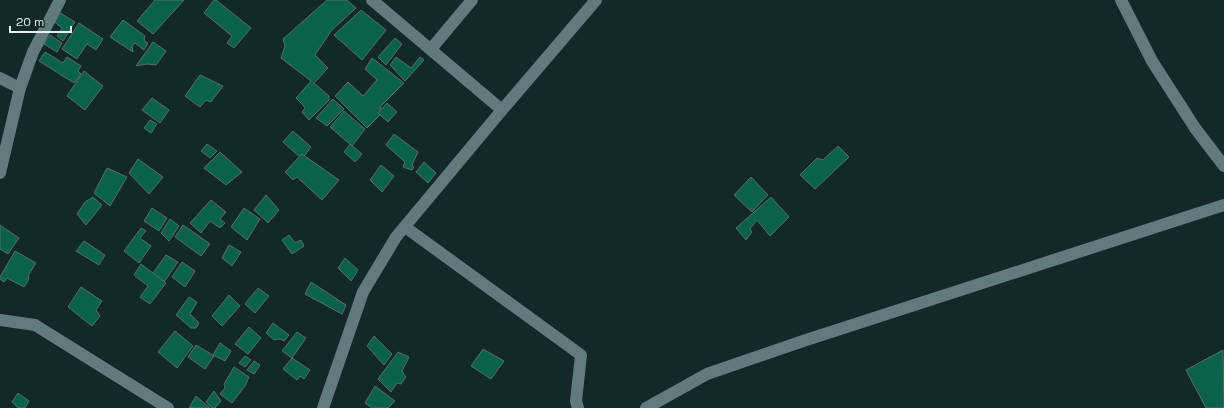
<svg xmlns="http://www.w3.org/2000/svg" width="1224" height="408" font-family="'Space Grotesk',sans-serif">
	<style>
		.building { fill: #0b624c; stroke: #596e66 }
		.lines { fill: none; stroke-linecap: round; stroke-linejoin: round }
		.minor { stroke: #617a7b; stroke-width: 12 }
	</style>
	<rect width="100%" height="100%" fill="#122829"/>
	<g class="building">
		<path d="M155 0H184L153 34 137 21Z"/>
		<path d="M214 0H216L251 28 234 48 227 43 232 36 204 13Z"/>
		<path d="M327 0H347L356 8 331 31 315 55 328 68 314 83 329 96V100L309 120 302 112 305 108 303 105 296 98 311 81 281 58 285 46 283 39Z"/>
		<path d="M361 10 386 30 362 60 334 35Z"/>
		<path d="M57 11 75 22 63 41 57 36 62 28 52 20Z"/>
		<path d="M123 20 145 36 144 41 148 43 144 50 135 43 132 46 133 52 110 37Z"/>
		<path d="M79 23 103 39 96 50 87 44 77 59 62 49Z"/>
		<path d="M50 35 62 43 57 52 44 44Z"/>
		<path d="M395 38 402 44 386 65 378 57Z"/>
		<path d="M153 42 166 51 156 65 147 64 136 66Z"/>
		<path d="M45 52 63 63 67 57 81 66 78 71 81 74 74 83 39 61Z"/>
		<path d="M396 57 411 68 420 57 424 60 405 81 390 65Z"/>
		<path d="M372 58 404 83 381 106 380 115 367 128 335 96 348 82 363 96 377 80 365 69Z"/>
		<path d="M84 71 103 86 85 110 67 96Z"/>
		<path d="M200 75 223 86 211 102 206 100 200 107 185 96Z"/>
		<path d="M152 98 169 110 160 123 142 110Z"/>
		<path d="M333 99 344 109 327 126 316 118Z"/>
		<path d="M387 103 397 112 388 122 378 113Z"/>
		<path d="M344 111 365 129 352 146 330 127Z"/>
		<path d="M150 120 157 124 151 133 144 128Z"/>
		<path d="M293 131 311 147 302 159 283 142Z"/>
		<path d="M394 134 418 152 412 165 414 167 412 170 403 167 405 162 386 145Z"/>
		<path d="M207 144 217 151 210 158 201 151Z"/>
		<path d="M350 144 362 154 355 162 344 152Z"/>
		<path d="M838 146 849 157 815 189 800 175 817 158 823 160Z"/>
		<path d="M220 152 242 172 226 185 204 168Z"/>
		<path d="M302 154 339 180 322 200 297 177 293 180 285 172Z"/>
		<path d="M138 159 163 177 149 194 129 173Z"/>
		<path d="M424 162 436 173 428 183 416 172Z"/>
		<path d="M381 165 394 176 382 192 370 180Z"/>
		<path d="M107 168 127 177 110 206 94 193Z"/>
		<path d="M751 177 768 195 752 212 734 195Z"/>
		<path d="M266 195 279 210 268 223 254 210Z"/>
		<path d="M93 197 102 205 86 225 77 214 85 202Z"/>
		<path d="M771 197 789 217 770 236 757 220 750 229 752 232 746 240 736 228Z"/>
		<path d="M211 200 226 212 220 219 225 223 220 228 210 221 201 233 190 223Z"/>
		<path d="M152 208 167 218 159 231 144 221Z"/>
		<path d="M244 208 260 219 247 240 231 227Z"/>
		<path d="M170 219 179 226 169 241 161 233Z"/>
		<path d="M0 225 19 238 8 254 0 249Z"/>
		<path d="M183 225 210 244 201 256 175 237Z"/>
		<path d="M141 228 146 231 140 238 151 246 139 263 124 251Z"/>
		<path d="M289 235 295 243 301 240 304 246 292 254 282 240Z"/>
		<path d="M84 241 105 255 99 265 76 251Z"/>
		<path d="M229 245 241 252 232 266 222 258Z"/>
		<path d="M15 251 36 263 29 274 28 281 24 287 7 278 4 282 0 279V277Z"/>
		<path d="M166 255 178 262 164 282 153 273Z"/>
		<path d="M345 258 358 270 351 281 338 268Z"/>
		<path d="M182 262 195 271 185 287 172 277Z"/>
		<path d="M141 264 166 283 150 304 140 297 148 286 134 275Z"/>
		<path d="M311 282 346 305 342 314 305 294Z"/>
		<path d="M81 287 102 301 96 310 100 316 92 326 68 307Z"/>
		<path d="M258 288 269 296 255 313 245 304Z"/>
		<path d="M229 295 240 306 222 326 212 316Z"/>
		<path d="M189 297 197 302 190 314 199 323 196 328H191L176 315Z"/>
		<path d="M273 323 289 335 284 341 280 339 274 340 266 333Z"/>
		<path d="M249 327 261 338 248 354 235 344Z"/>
		<path d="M175 331 193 346 177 368 158 352Z"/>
		<path d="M297 332 306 338 292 358 282 351Z"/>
		<path d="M374 336 392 354 384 365 367 346Z"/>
		<path d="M220 343 231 351 225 361 213 355Z"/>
		<path d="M196 345 214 356 205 369 188 357Z"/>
		<path d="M483 349 504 361 491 379 471 366Z"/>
		<path d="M1223 350 1224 408H1206L1186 370Z"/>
		<path d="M398 352 409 357 402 371 406 377 401 384 397 383 391 392 378 379Z"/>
		<path d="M245 356 251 360 245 367 239 363Z"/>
		<path d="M292 358 310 370 304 379 300 376 297 380 283 369Z"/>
		<path d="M254 361 260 365 254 374 247 370Z"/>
		<path d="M234 367 249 377 245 386 232 403 220 394 225 388 224 384Z"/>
		<path d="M375 386 395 401 388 408H372L365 403Z"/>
		<path d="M214 391 221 401 215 408H212L206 402Z"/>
		<path d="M18 393 29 401 25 408H18L12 402Z"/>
		<path d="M196 396 210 408H189Z"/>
	</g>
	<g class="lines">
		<g class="minor">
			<path d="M372 0 502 110"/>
			<path d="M1121 0 1152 61 1195 128 1224 166"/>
			<path d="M431 49 472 0"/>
			<path d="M0 78 20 88"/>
			<path d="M0 173 20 88 33 52 60 0"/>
			<path d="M405 227 581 355 576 401 578 408"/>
			<path d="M0 320 35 325 168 408"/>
			<path d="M323 408 363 292 396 237 502 110 596 0"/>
			<path d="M646 408 707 374 803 341 1224 205"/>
		</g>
	</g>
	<path d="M10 26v6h61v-6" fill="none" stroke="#e5f2f2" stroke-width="2"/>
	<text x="16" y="26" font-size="12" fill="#e5f2f2" stroke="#122829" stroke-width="3" paint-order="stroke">20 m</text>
</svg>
